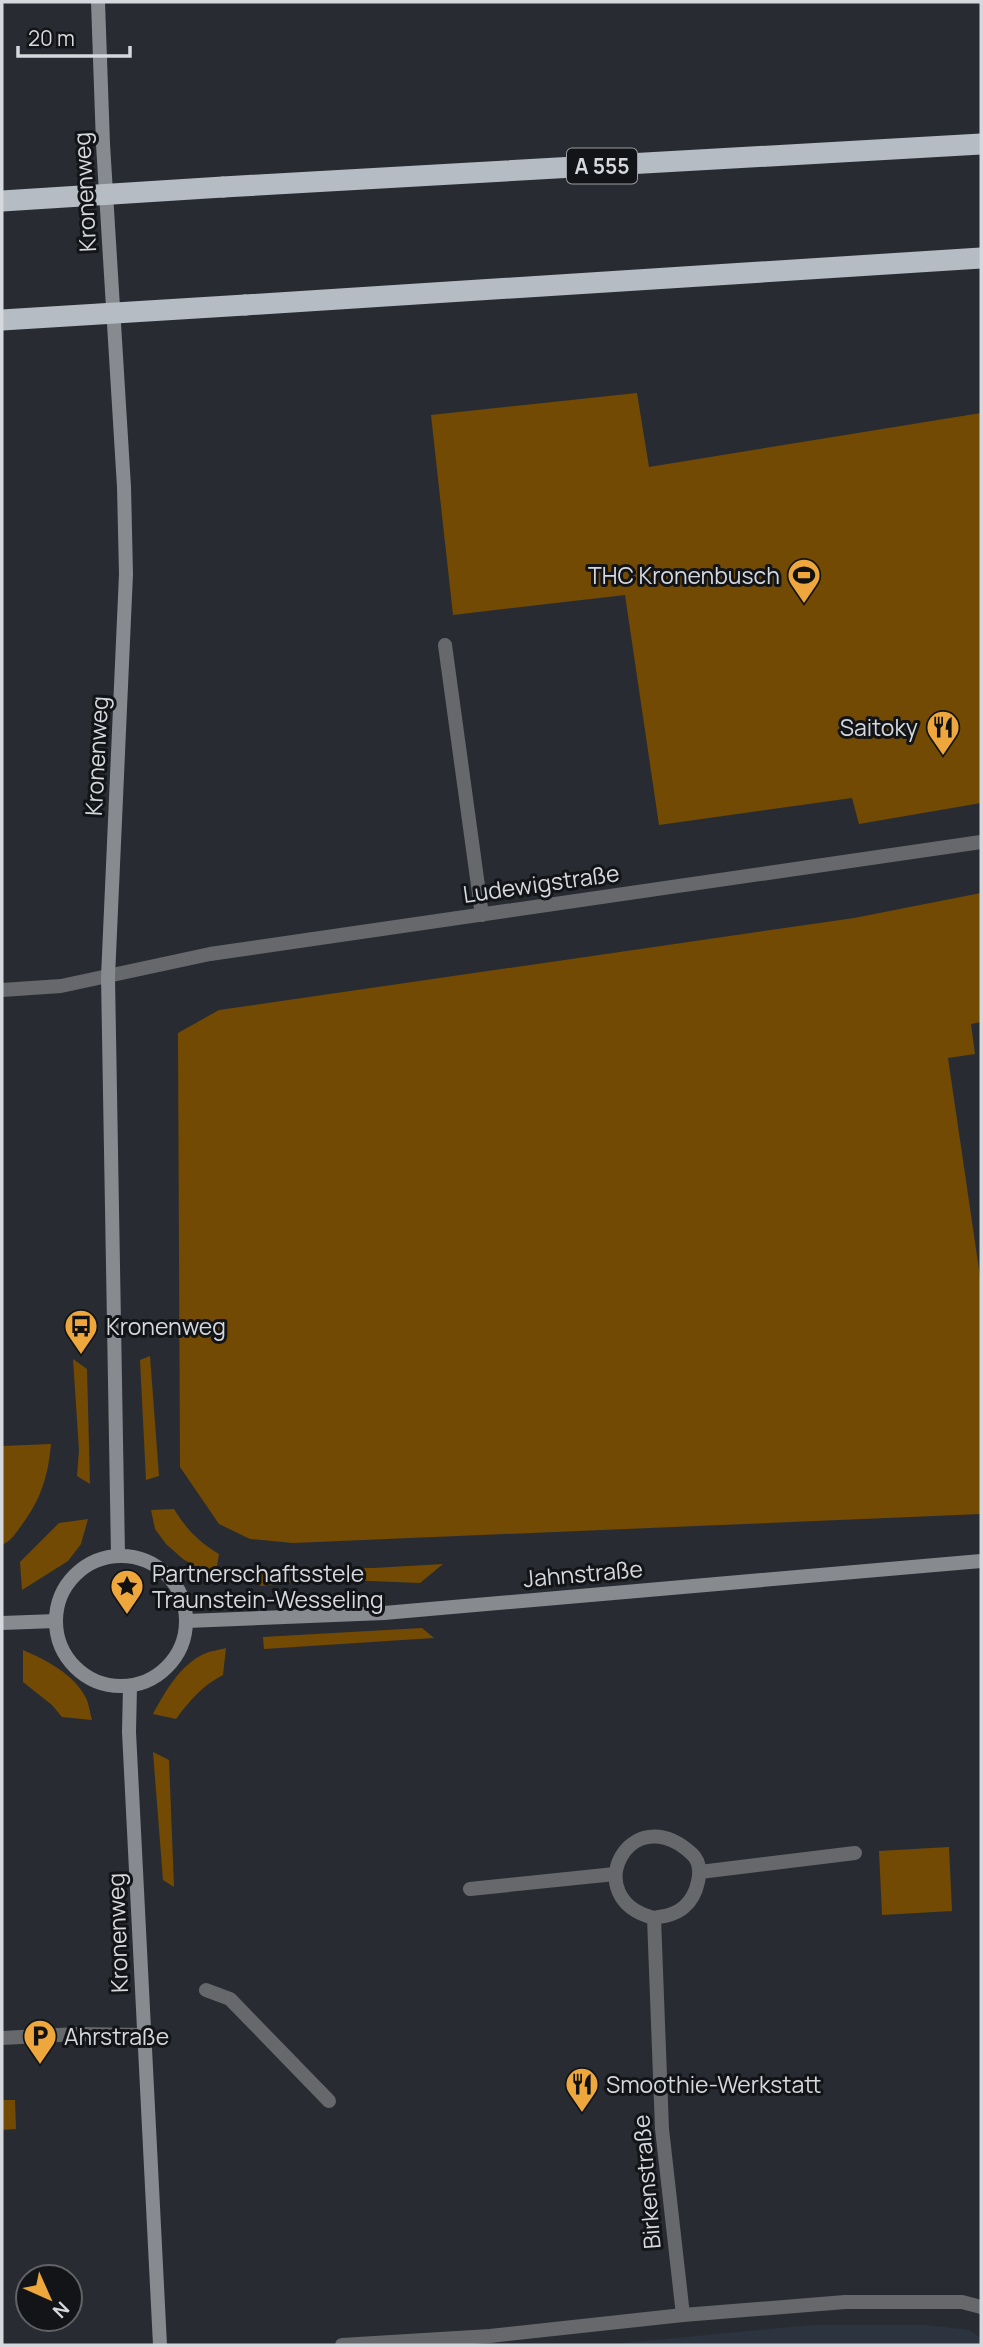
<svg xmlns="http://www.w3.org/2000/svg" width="983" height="2347" font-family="Manrope,sans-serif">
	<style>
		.built { fill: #2c343f }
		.green { fill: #724a04 }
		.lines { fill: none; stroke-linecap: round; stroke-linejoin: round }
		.lane { stroke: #66686c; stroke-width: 14 }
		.street { stroke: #66686c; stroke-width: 14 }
		.secondary { stroke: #878a8f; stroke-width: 14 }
		.highway { stroke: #b6bcc4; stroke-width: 21 }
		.highway-bridge { stroke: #b6bcc4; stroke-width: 21 }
		.labels { text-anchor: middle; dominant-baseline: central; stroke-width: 6; stroke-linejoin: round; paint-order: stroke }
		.shield { fill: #121417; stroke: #9a9da1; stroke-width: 2 }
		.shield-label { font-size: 21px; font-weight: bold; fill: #d5d8dc }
		.street-label { font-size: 23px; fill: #d5d8dc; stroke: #121417 }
		.poi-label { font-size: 23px; fill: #d5d8dc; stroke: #121417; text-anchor: start }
	</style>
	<rect width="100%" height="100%" fill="#282c32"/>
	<path class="built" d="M812 2325H926L969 2330 981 2338V2345H603Z"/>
	<g class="green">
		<path d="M637 393 649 467 981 413V803L859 824 852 798 659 825 625 595 453 615 431 415Z"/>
		<path d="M981 893V1022L971 1024 975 1054 948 1058 981 1283V1514L293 1543 250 1539 219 1524 180 1467 178 1033 219 1010 854 918Z"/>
		<path d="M150 1356 159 1476 146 1480 140 1360Z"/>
		<path d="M73 1359 87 1369 90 1484 77 1476 79 1450Z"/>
		<path d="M51 1444C48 1477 41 1499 21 1526 15 1534 11 1541 2 1545V1446Z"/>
		<path d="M174 1509C187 1530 199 1542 219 1554L215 1578 183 1559 166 1544 155 1529 151 1510Z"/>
		<path d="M88 1519 81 1544 68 1561 22 1590 20 1562 59 1523Z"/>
		<path d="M443 1564 420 1583 320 1579 260 1586 259 1569 374 1568Z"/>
		<path d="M422 1628 434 1638 264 1649 263 1637Z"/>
		<path d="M226 1648 223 1675C202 1686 190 1700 176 1719L153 1714C165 1692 180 1665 204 1654 210 1651 219 1650 226 1648Z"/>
		<path d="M23 1650C46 1660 74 1674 86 1698 89 1704 90 1713 92 1720L62 1717 52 1705 23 1682Z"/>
		<path d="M153 1752 169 1760 174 1887 163 1880Z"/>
		<path d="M949 1847 952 1911 882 1915 879 1851Z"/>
		<path d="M2 2100H15L16 2129 2 2130Z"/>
	</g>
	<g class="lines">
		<g class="lane">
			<path d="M445 645 482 915"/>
			<path d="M206 1990 230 1999 329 2101"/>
			<path d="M2 2038 77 2034 144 2035"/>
		</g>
		<g class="street">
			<path d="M2 990 61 986 210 954 981 842"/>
			<path d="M700 1872 855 1853"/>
			<path d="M470 1889 615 1874"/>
			<path d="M654 1918C664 1916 675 1915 684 1907 697 1896 706 1867 692 1854 630 1796 577 1899 654 1918L662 2129 683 2315"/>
			<path d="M342 2345 490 2336 683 2315 845 2302H962L981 2307"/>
		</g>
		<g class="secondary">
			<path d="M98 2 103 144 124 487 126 574 108 977 118 1555"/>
			<circle cx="121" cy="1621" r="65"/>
			<path d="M187 1621 384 1613 981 1561"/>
			<path d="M2 1623 56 1621"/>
			<path d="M130 1686 129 1732 160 2345"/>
		</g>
		<g class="highway">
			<path d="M223 187 981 144"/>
			<path d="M245 305 981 258"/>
		</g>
		<g class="highway-bridge">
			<path d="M2 201 223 187"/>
			<path d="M2 320 245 305"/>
		</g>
	</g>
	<defs>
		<symbol id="stadium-pin" viewBox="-11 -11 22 30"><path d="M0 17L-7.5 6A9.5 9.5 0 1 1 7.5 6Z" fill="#eea73d" stroke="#121417"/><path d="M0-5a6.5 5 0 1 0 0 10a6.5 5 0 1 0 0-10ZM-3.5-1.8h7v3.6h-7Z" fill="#111"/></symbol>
		<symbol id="restaurant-pin" viewBox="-11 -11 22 30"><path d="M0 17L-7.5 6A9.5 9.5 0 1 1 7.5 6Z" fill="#eea73d" stroke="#121417"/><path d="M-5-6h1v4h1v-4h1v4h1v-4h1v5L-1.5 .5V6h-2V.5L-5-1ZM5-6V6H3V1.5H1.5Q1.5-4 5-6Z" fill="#111"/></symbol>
		<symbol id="bus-pin" viewBox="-11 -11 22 30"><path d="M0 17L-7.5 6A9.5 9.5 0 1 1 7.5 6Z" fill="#eea73d" stroke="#121417"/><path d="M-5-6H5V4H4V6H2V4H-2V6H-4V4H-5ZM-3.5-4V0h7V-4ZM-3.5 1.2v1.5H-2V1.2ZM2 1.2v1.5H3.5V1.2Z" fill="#111"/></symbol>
		<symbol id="sight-pin" viewBox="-11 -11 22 30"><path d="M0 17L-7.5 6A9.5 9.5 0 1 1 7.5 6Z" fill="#eea73d" stroke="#121417"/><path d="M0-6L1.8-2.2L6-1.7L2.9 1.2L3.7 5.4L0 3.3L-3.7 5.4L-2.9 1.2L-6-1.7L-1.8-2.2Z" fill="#111"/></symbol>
		<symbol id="parking-pin" viewBox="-11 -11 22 30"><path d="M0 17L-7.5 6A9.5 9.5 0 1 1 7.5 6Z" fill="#eea73d" stroke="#121417"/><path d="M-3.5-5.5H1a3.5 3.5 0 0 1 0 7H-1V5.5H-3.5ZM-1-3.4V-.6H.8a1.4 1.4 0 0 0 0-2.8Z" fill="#111"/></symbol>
	</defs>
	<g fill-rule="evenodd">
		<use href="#stadium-pin" x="785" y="556" width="38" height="52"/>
		<use href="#restaurant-pin" x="924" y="708" width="38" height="52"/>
		<use href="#bus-pin" x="62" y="1307" width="38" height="52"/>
		<use href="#sight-pin" x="108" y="1567" width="38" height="52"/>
		<use href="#parking-pin" x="21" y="2017" width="38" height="52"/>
		<use href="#restaurant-pin" x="563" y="2065" width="38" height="52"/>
	</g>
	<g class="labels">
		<rect class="shield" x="567" y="148.5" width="70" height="35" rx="5"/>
		<g class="shield-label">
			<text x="602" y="166">A 555</text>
		</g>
		<g class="street-label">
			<text transform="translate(84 192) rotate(-93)">Kronenweg</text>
			<text transform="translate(96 756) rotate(-87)">Kronenweg</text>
			<text transform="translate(541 883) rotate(-8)">Ludewigstraße</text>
			<text transform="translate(583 1573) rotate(-5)">Jahnstraße</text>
			<text transform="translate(117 1933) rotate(-92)">Kronenweg</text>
			<text transform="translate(646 2182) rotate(-95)">Birkenstraße</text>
		</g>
		<g class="poi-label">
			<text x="780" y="575" text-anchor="end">THC Kronenbusch</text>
			<text x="918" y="727" text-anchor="end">Saitoky</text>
			<text x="106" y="1326">Kronenweg</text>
			<text x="152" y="1573">Partnerschaftsstele<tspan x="152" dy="26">Traunstein-Wesseling</tspan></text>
			<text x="64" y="2036">Ahrstraße</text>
			<text x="606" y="2084">Smoothie-Werkstatt</text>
		</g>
	</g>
	<rect width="983" height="2347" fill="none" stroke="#d5d8dc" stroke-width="7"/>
	<g transform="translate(49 2298) rotate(135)"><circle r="33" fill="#121417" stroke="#606266" stroke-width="2"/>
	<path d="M0-5L12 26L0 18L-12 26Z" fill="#eea73d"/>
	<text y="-10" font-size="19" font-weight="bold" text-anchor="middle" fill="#d5d8dc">N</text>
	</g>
	<path d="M18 46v10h112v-10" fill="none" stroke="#d5d8dc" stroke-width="3.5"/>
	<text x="28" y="46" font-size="21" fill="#d5d8dc" stroke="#121417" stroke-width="5" paint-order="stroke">20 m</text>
</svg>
